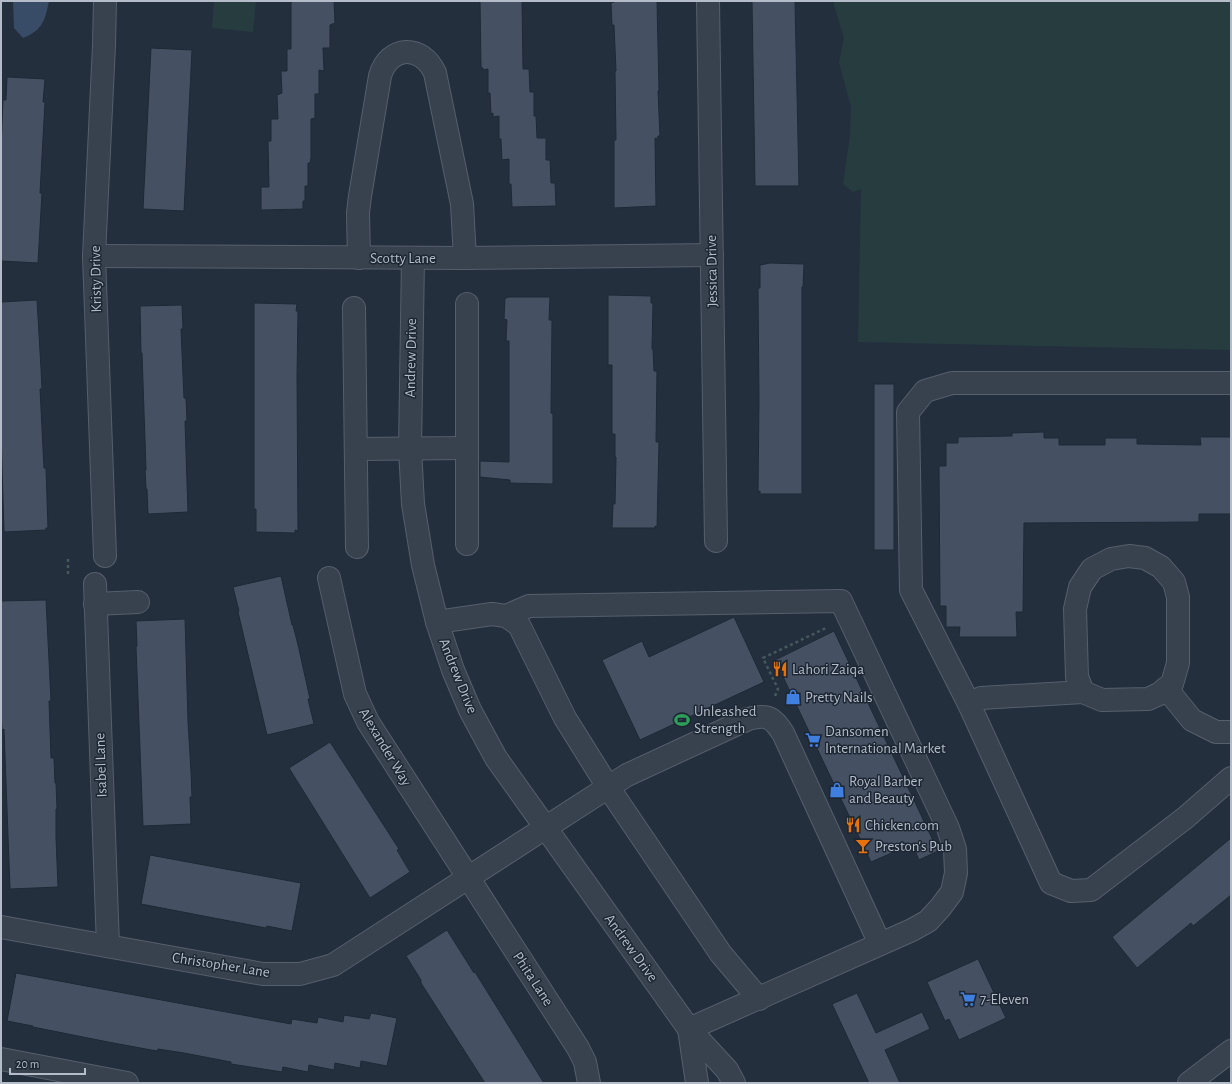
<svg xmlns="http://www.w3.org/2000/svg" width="1232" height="1084" font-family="'Alegreya Sans',sans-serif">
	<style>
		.green { fill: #263c3f }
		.water { fill: #394c67 }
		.building { fill: #455162; stroke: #1f2835 }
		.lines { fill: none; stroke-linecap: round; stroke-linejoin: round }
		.minor-casing { stroke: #565f6c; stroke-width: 24 }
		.path { stroke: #44595c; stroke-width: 2.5; stroke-dasharray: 3 3; stroke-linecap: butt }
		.minor { stroke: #38414e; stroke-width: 22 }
		.labels { text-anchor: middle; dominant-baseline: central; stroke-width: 3; stroke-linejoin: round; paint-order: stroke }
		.street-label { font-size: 15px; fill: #b4bcc9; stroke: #1d2633 }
		.poi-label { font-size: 15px; fill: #b4bcc9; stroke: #1d2633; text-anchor: start }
	</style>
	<rect width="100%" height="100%" fill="#242f3e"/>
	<g class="green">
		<path d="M214 1H256L253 32 212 28Z"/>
		<path d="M834 1H1231V350L858 342 861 189 853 192 843 184 850 135 851 107 839 62 844 38 834 5Z"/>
	</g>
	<path class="water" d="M13 1H49C45 20 43 30 23 38L14 28Z"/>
	<g class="building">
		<path d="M295 1H334L335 23 330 25V48H323L324 71 319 70V94H315V118L311 119V158L310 163H308V186H305V201H303V209L261 210V187H269L268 141H271V119H278L277 95 282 93 281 71H287V49H291V2Z"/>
		<path d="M480 1H522L523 69H529L530 92H534V116H536L537 138H546V160H550L551 183H555L556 206 512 207 511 184H509V159L502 160 501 139H499V116L493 117V113L491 114 490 93H488V69L483 70V68H481Z"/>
		<path d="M614 1H657L659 91H658L660 136H658L657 139 655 138 656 206 614 208V140H616L615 71H616L614 25H612L611 3 614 2Z"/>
		<path d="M752 1H795L799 186H755Z"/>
		<path d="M151 48 192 50 184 211 143 209Z"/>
		<path d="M7 77 45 79 43 102H45L40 193H42L38 263 1 261V148L3 100H6Z"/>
		<path d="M770 263 804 264 803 287H802V494H760V491L758 492 759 400 758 288H760V265Z"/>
		<path d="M608 295 651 296V303H653L652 349H653L654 371H657L656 442H659L657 527 655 526V528H612L613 504H615L616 457H615V434H612V365H608Z"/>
		<path d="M507 297H550L549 320H552L551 413 553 414V484L510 483V480L480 477V461L509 462V341H506L507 320 504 319 505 298H507Z"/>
		<path d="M37 300 41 369 42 389H40L44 468H46L48 528H46V530L4 532 1 432V302Z"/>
		<path d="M254 303 297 304 296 311H298L297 376 298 531 295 530V533L256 532V509H254Z"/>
		<path d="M182 305 183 329H181L184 398H186L187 421H185L188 512 148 514 147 489H146L145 470H146L142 353H141L140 306Z"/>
		<rect x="874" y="384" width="20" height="166"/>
		<path d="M1044 432V438H1059V445H1105V438H1137V444L1201 445 1200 437H1231V514H1199V522L1024 523 1023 612H1016L1017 637H959L960 627H946V606H940L939 466H946V443H958V437L1012 436V433Z"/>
		<path d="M281 576 292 625H293L299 649 310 699H308L314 724 267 735 238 612 239 611 233 587Z"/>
		<path d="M46 600 51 701H49L51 758H54L55 783H56L57 809H56V838L58 887 10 889 4 729 2 730 1 713V601Z"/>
		<path d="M734 617 764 682 640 740 602 660 642 641 649 657Z"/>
		<path d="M185 619 188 721 191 772 192 797H190L191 824 143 826 136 647 137 646 136 621Z"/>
		<path d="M834 631 938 851 919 860 912 844 871 862 775 660Z"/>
		<path d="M330 742 399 849 397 850 410 872 370 898 289 768Z"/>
		<path d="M1231 838V895L1193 926 1191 923 1137 968 1112 937Z"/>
		<path d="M150 855 301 883 292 931 267 926 266 928 141 904Z"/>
		<path d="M447 930 474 973 475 972 544 1083H485L421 983V980L406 956Z"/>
		<path d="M978 959 1006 1018 959 1040 949 1019 945 1021 927 982Z"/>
		<path d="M16 973 291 1024 292 1019 317 1023 318 1017 343 1022 344 1015 369 1019 371 1013 397 1018 387 1066 361 1061 360 1068 335 1063 334 1070 309 1065 308 1072 283 1067 282 1072 231 1064V1062L184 1053 158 1049 157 1051 108 1042 33 1027V1026L7 1021Z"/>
		<path d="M857 993 876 1033 922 1012 930 1029 885 1050 900 1083H869L832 1004Z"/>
	</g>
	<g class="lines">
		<defs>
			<g id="minor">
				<path d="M105 1 104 45 94 256 105 556"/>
				<path d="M708 1 716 541"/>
				<path d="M94 256 465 258 712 255"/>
				<path d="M359 258 358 213 360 196 380 76C389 45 422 44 435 73L462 204 465 258"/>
				<path d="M413 258 410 449 413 504 423 565 437 622 453 670 470 710 496 758 689 1029 727 1070 734 1083"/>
				<path d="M354 308 357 547"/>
				<path d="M1231 383H952L925 391 908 412 911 590 969 704 1051 883 1071 891 1091 890 1185 818 1231 778"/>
				<path d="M356 449 467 448"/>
				<path d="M467 544V304"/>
				<path d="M1129 556 1145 558 1161 567 1174 582 1178 597V663L1172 684 1159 694 1148 699 1102 700 1083 692 1077 677 1075 609 1080 587 1092 569 1111 559Z"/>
				<path d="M329 578 355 694 368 722 578 1048 585 1062 589 1083"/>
				<path d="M95 584 108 946"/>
				<path d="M95 604 138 602"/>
				<path d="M506 616 529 606 841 601 948 828 955 849 956 873 952 892 940 908 928 921 912 930 689 1029"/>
				<path d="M437 622 492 614 506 616 519 625 565 718 608 787 721 954 759 999"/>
				<path d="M1166 688 1192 720 1216 732H1231"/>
				<path d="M969 704 981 698 1083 692"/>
				<path d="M1 927 263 974H300L333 965 627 775 748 719C768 714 772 717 783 733L880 944"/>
				<path d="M689 1029 697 1083"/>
				<path d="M1 1059 127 1083"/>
				<path d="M1189 1083 1231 1051"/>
			</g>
		</defs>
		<use href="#minor" class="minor-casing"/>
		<g class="path">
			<path d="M68 559V574"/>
			<path d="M775 696 778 689 763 658 826 628"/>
		</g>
		<use href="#minor" class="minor"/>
	</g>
	<defs>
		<symbol id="restaurant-bare" viewBox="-9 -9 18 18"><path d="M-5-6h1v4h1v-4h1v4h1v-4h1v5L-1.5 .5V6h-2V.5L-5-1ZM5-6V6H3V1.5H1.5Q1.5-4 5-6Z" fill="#e8710a" stroke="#1d2633" stroke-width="2.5" paint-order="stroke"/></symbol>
		<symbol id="shop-bare" viewBox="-9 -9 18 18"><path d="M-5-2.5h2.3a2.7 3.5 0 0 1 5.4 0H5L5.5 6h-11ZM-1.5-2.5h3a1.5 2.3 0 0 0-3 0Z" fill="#3f7fe0" stroke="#1d2633" stroke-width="2.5" paint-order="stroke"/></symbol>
		<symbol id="stadium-bare" viewBox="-9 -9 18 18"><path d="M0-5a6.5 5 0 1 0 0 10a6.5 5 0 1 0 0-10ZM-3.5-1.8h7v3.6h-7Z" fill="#2e9e5b" stroke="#1d2633" stroke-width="2.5" paint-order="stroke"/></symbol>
		<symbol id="supermarket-bare" viewBox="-9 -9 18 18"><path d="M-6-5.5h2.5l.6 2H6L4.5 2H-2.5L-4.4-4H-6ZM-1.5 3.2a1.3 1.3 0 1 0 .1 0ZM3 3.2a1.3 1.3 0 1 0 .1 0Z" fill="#3f7fe0" stroke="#1d2633" stroke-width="2.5" paint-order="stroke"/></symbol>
		<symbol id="bar-bare" viewBox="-9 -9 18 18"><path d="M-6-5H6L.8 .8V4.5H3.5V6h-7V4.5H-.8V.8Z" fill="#e8710a" stroke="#1d2633" stroke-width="2.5" paint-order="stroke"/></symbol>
	</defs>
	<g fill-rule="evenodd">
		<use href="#restaurant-bare" x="769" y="658" width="22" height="22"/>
		<use href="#shop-bare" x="782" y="686" width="22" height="22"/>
		<use href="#stadium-bare" x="671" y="709" width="22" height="22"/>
		<use href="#supermarket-bare" x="802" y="729" width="22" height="22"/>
		<use href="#shop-bare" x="826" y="779" width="22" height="22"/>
		<use href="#restaurant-bare" x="842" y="814" width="22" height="22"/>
		<use href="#bar-bare" x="852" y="835" width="22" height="22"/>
		<use href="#supermarket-bare" x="957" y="988" width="22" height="22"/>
	</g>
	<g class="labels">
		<g class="street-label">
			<text x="403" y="258">Scotty Lane</text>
			<text transform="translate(712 271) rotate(-91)">Jessica Drive</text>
			<text transform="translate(96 279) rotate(-91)">Kristy Drive</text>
			<text transform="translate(411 358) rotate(-89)">Andrew Drive</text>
			<text transform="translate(458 676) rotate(68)">Andrew Drive</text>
			<text transform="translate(385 747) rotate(59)">Alexander Way</text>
			<text transform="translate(101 765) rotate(-92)">Isabel Lane</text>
			<text transform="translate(631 948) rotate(54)">Andrew Drive</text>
			<text transform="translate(221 965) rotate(9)">Christopher Lane</text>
			<text transform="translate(533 979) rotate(57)">Phita Lane</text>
		</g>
		<g class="poi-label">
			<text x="792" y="669">Lahori Zaiqa</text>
			<text x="805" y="697">Pretty Nails</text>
			<text x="694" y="711">Unleashed<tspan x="694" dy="17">Strength</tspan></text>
			<text x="825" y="731">Dansomen<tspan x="825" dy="17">International Market</tspan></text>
			<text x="849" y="781">Royal Barber<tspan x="849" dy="17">and Beauty</tspan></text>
			<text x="865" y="825">Chicken.com</text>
			<text x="875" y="846">Preston's Pub</text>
			<text x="980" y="999">7-Eleven</text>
		</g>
	</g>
	<rect width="1232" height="1084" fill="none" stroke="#b4bcc9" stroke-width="4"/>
	<path d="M10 1068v6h75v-6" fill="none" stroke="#b4bcc9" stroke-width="2"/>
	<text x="16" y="1068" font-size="12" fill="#b4bcc9" stroke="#1d2633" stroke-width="3" paint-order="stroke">20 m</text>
</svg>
